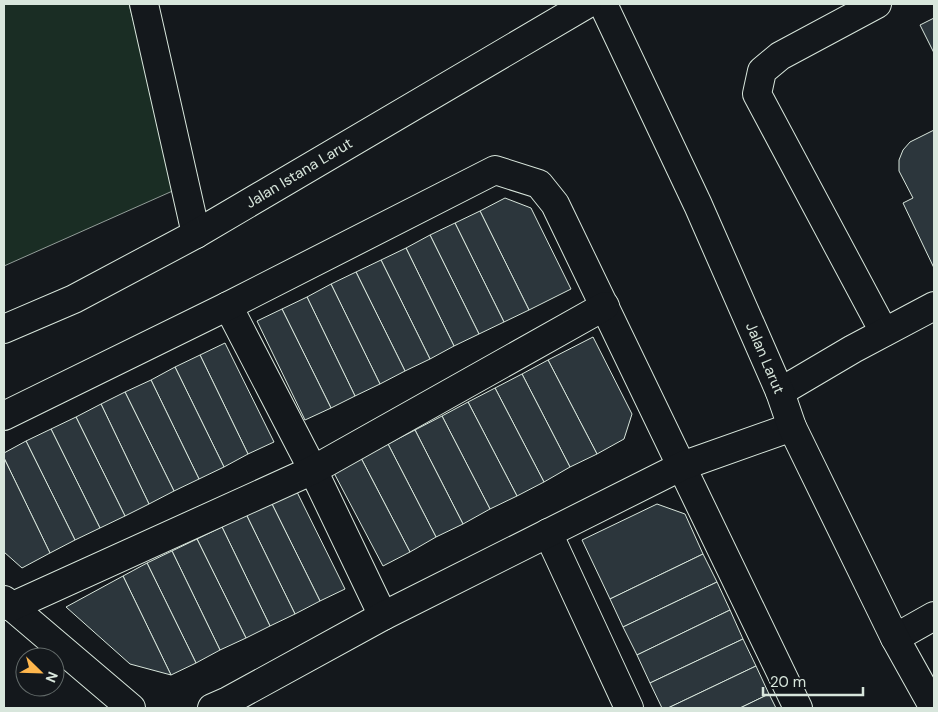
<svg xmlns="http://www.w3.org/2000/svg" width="938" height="712" font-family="'DM Sans',sans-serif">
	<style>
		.pitch { fill: #1a2d24; stroke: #939e99 }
		.building { fill: #2c363c; stroke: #d8e6dc }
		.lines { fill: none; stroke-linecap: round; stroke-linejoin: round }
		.minor-casing { stroke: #d8e6dc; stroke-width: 30 }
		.major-casing { stroke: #d8e6dc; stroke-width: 30 }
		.minor { stroke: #14181c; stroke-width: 28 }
		.major { stroke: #14181c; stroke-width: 28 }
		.labels { text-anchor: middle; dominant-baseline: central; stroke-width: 4; stroke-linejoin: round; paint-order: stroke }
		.street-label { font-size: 15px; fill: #d8e6dc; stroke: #14181c }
	</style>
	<rect width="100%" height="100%" fill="#14181c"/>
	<path class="pitch" d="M4 4H129L177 189 4 266Z"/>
	<g class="building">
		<path d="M934 18V53L920 25Z"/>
		<path d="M934 130V268L903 203 913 198 899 171V160L903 150 910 142Z"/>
		<path d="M505 198 531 208 571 289 529 310 480 211Z"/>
		<path d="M480 211 529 310 504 322 455 223Z"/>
		<path d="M455 223 504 322 479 334 430 235Z"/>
		<path d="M430 235 479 334 454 346 406 248Z"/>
		<path d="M406 248 454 346 430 359 381 260Z"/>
		<path d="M381 260 430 359 405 371 356 272Z"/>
		<path d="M356 272 405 371 380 384 331 284Z"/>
		<path d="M331 284 380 384 355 396 307 297Z"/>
		<path d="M307 297 355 396 331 408 282 309Z"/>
		<path d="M282 309 331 408 305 420 257 321Z"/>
		<path d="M593 337 632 414 624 439 597 454 548 360Z"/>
		<path d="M225 343 274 442 248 454 200 355Z"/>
		<path d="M200 355 248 454 224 467 175 367Z"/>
		<path d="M548 360 597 454 570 467 522 374Z"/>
		<path d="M175 367 224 467 199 479 151 380Z"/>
		<path d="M522 374 570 467 544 482 495 388Z"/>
		<path d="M151 380 199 479 174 491 125 392Z"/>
		<path d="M495 388 544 482 517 496 468 402Z"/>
		<path d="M125 392 174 491 149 504 101 404Z"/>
		<path d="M468 402 517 496 490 509 442 416Z"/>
		<path d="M101 404 149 504 125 516 76 417Z"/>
		<path d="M442 416 490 509 463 524 415 430Z"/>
		<path d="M76 417 125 516 100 528 51 429Z"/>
		<path d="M51 429 100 528 75 540 26 441Z"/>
		<path d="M415 430 463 524 436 537 388 444Z"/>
		<path d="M26 441 75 540 50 553 4 458V453Z"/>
		<path d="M388 444 436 537 410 552 361 458Z"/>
		<path d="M4 458 50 553 22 568 4 552Z"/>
		<path d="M361 458 410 552 383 566 334 473Z"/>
		<path d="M296 490 345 589 320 601 271 502Z"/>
		<path d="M271 502 320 601 295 614 246 514Z"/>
		<path d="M657 504 685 514 703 554 610 599 582 540Z"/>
		<path d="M246 514 295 614 270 626 222 527Z"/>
		<path d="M222 527 270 626 246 638 197 539Z"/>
		<path d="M197 539 246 638 220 650 172 551Z"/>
		<path d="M172 551 220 650 196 663 147 563Z"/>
		<path d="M703 554 717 582 623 627 610 599Z"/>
		<path d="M147 563 196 663 171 675 123 576Z"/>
		<path d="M123 576 171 675 130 664 66 607Z"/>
		<path d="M717 582 730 610 637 655 623 627Z"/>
		<path d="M730 610 743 639 650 683 637 655Z"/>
		<path d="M743 639 756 666 668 708H662L650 683Z"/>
		<path d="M756 666 769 694 740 708H668Z"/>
		<path d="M769 694 776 708H740Z"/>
	</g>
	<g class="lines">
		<defs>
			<g id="minor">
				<path d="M144 4 196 234"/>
				<path d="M877 4 780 56 762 71 757 94 884 332"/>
				<path d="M228 306 313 470 383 616"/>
				<path d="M780 392 853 349 934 306"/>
				<path d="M4 416 228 306 495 170 539 184 555 204 798 708"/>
				<path d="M548 533 629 708"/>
				<path d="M4 600 131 708"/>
				<path d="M11 607 313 470 605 306"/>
				<path d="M895 638 934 616"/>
				<path d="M212 708 228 701 383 616 682 466 792 427"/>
			</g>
			<g id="major">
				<path d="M603 4 698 205 780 392 792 427 895 638 934 708"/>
				<path d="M4 329 74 299 196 234 587 4"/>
			</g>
		</defs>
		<use href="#minor" class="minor-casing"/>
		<use href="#major" class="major-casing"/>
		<use href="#minor" class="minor"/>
		<use href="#major" class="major"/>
	</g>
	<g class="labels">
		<g class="street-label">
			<text transform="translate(299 173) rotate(-31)">Jalan Istana Larut</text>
			<text transform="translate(765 358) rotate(67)">Jalan Larut</text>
		</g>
	</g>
	<rect width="938" height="712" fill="none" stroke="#d8e6dc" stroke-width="10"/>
	<g transform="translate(40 672) rotate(113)"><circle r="24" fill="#14181c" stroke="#626a69"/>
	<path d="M0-4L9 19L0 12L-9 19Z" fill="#ffb74d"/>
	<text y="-8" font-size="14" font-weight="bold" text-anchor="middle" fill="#d8e6dc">N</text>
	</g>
	<path d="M763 687v8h100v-8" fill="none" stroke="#d8e6dc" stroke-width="2.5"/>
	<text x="770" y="687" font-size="15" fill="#d8e6dc" stroke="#14181c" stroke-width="4" paint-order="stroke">20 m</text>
</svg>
